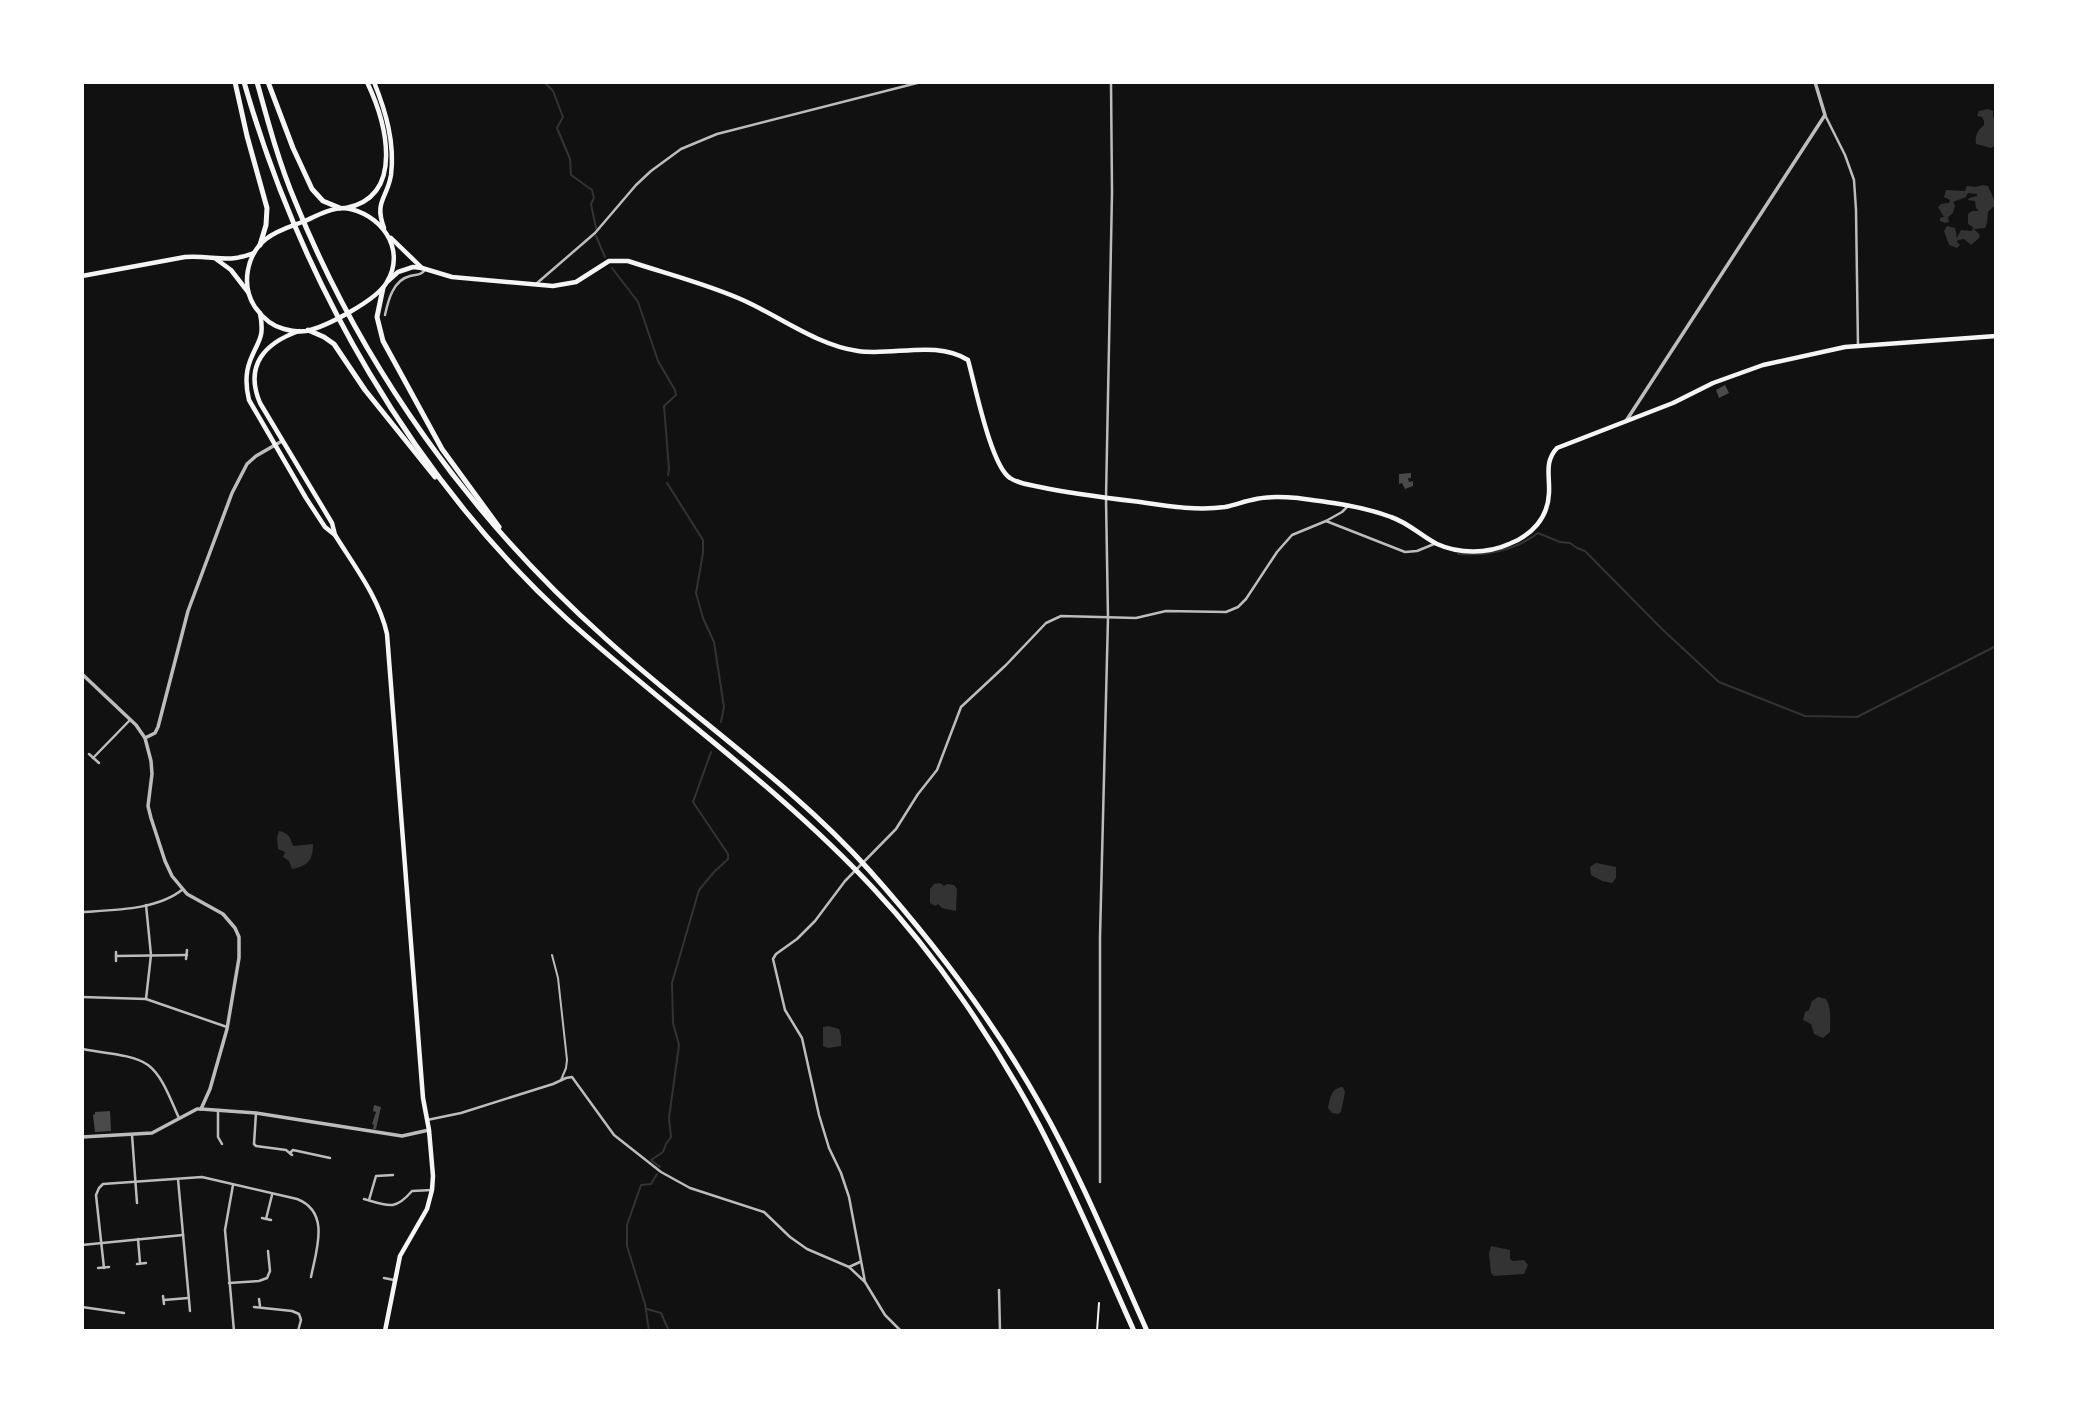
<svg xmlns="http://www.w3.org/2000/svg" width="2078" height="1413" font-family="Roboto,sans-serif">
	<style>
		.water { fill: #333 }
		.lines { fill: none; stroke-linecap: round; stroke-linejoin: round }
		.stream { stroke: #333; stroke-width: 2 }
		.building { fill: #4a4a4a }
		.path { stroke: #f5f5f5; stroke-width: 2 }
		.service { stroke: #bcbcbc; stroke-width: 2 }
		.minor { stroke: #bcbcbc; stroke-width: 2.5 }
		.tertiary { stroke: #bcbcbc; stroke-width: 3.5 }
		.secondary { stroke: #f5f5f5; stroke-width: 4.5 }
		.primary { stroke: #f5f5f5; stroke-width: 4.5 }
		.motorway { stroke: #f5f5f5; stroke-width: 5 }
	</style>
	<rect width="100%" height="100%" fill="#111"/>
	<g class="water">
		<path d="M1988 109 1993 111V117L1996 121V145L1991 148 1976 144C1975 135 1977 131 1984 125V121L1982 117 1977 116 1979 111Z"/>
		<path d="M1983 185 1988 186 1996 204 1988 212 1987 223 1985 228 1974 229 1980 235 1979 238 1971 245 1964 239 1958 240 1957 242 1960 245 1957 248 1949 245 1944 231 1947 226 1955 228 1957 238 1961 230 1972 231 1973 227 1968 224V214L1972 211H1979L1976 208 1975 201 1968 200 1969 198 1977 196V194L1968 193 1966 197 1953 202 1955 205 1953 213 1948 217 1949 222 1945 223 1940 221V218L1944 217 1938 207 1941 204 1949 203 1950 200 1944 197 1946 190 1965 191 1967 186 1976 187Z"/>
		<path d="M279 831C289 833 290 837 293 846L313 844C313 860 308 866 292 869L289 861 283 857 285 852 278 849 277 838Z"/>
		<path d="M1596 863 1616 867V878L1612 883 1602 881 1591 875 1590 867Z"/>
		<path d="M940 883 944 886 947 884 954 885 957 889 956 911 942 908 938 904 935 906 930 903V889L934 884Z"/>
		<path d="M1818 997 1826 999C1832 1009 1830 1021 1830 1032L1823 1038 1814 1034 1811 1024 1803 1020 1805 1012 1809 1010 1812 1001Z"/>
		<path d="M829 1026 839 1029 841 1036V1046L828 1048 823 1046V1027Z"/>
		<path d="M1343 1087 1345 1092 1341 1112 1338 1114 1332 1113 1328 1108C1330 1098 1331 1088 1343 1087Z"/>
		<path d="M1491 1246 1510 1250V1259L1513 1261 1524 1260 1528 1265 1524 1274 1494 1276 1491 1273 1489 1254Z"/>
	</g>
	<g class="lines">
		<g class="stream">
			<path d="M544 82 553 91 563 117 557 128 570 159 571 175 592 190 594 198 591 204 596 228"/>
			<path d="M596 236 605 257"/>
			<path d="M612 268 638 302 658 361 675 390 676 395 664 406 669 469 668 475"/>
			<path d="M667 483 703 540V553L696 593 703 618 714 642 724 707 721 722"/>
			<path d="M1458 554C1488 556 1514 551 1538 533L1560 542 1570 543 1577 548 1585 551 1662 629 1719 682 1805 716 1857 717 1996 646"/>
			<path d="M660 1167 651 1160 663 1152 666 1144 671 1137 669 1118 679 1045 673 1023 672 983 699 890 714 872 728 859V854L693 802 711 752"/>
			<path d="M647 1309 661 1313 669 1331"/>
			<path d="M649 1331 645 1304 627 1246V1225L641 1185 651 1184 657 1174"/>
		</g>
	</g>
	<g class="building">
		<path d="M1725 385 1729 393 1719 398 1716 390Z"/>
		<path d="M1411 473V478H1408L1409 482 1413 481V486L1405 489 1402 483 1399 484V474Z"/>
		<path d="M374 1105 381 1107 376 1129H373L374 1125 372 1124 376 1112 373 1111Z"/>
		<path d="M110 1111 111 1131 95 1132 93 1115 95 1114V1112Z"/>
	</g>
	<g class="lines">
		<path class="path" d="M1097 1331 1099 1303"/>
		<path class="service" d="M552 955 558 978 567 1060 566 1068 561 1080"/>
		<g class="minor">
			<path d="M1825 115 1845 155 1854 180 1856 210 1858 346"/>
			<path d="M536 284 595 233 636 185 651 171 681 149 717 134 921 82"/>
			<path d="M385 315C388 301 393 280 410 276 418 274 420 276 426 269"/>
			<path d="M1326 521 1405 552 1417 551 1434 544"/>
			<path d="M89 754 99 763"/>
			<path d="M93 758 130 720"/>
			<path d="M146 905 151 955 146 999"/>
			<path d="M82 912C114 910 158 910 183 889"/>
			<path d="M116 952V961"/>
			<path d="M116 956 187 955"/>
			<path d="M186 959 187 950"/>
			<path d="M82 997 146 999 227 1027"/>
			<path d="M82 1049C101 1053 133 1054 148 1065 163 1076 171 1101 179 1118"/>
			<path d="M218 1110V1137L222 1144"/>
			<path d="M256 1113 254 1144 256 1146 286 1150 292 1155"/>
			<path d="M427 1120 461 1113 553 1084 566 1078 572 1077 614 1135 661 1172 690 1188 764 1212 790 1237 807 1249 849 1267 865 1282 885 1315 901 1331"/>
			<path d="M132 1135 137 1203"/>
			<path d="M290 1153 293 1150 330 1158"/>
			<path d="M178 1179 190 1311"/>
			<path d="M1100 1182V937L1108 618 1106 498 1112 193 1111 82"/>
			<path d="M233 1185 225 1230 234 1331"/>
			<path d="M364 1199C388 1206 395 1211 412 1191L432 1190"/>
			<path d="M369 1200 376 1176 393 1175"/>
			<path d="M262 1218 271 1220"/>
			<path d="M266 1219 272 1195"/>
			<path d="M138 1239 140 1263"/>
			<path d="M82 1245 183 1235"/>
			<path d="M137 1264 146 1263"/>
			<path d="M849 1267 860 1262"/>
			<path d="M98 1268 109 1267"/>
			<path d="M104 1268 96 1195 99 1188 103 1184 202 1177 297 1199C331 1212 316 1251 311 1277"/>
			<path d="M384 1278 394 1280"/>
			<path d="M865 1282 849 1197 841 1173 829 1148 819 1115 802 1038 785 1010 773 959 776 954 797 939 815 921 845 881 896 829 918 794 937 770 961 707 1006 665 1046 623 1061 616 1136 618 1166 611 1226 612 1238 607 1246 599 1277 552 1292 535 1326 521 1342 512 1348 506"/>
			<path d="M229 1283 259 1281 267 1278 270 1271 268 1251"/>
			<path d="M999 1290 1000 1331"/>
			<path d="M163 1296 164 1304"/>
			<path d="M259 1299 260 1306"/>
			<path d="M164 1300 188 1298"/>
			<path d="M82 1307 124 1313"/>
			<path d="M254 1307 292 1311 299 1314 301 1320 298 1331"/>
		</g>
		<g class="tertiary">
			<path d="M1626 421 1825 115 1815 82"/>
			<path d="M82 674 136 725 145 738 151 761 152 774 148 806 151 818 165 861 172 876 187 894 223 914 235 928 239 937V958L227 1029 210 1089 201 1109H197L152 1133 82 1137"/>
			<path d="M145 738 155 733 158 727 188 611 232 493 247 464 256 456 282 441"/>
			<path d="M201 1109 256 1113 402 1136 429 1130"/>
		</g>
		<g class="secondary">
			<path d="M374 82C386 112 395 143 391 175 387 199 374 201 384 228"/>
			<path d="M346 208C406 196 386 122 367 82"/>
			<path d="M216 259 231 270 248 292"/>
			<path d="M82 276 185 257C213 255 227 264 254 253"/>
			<path d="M260 313C265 339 258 340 250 361 245 374 246 388 249 400L306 498 325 527 335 535"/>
			<path d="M299 331C265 343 244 365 260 403L332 523 335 535C355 567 379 598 387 634L423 1098 429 1130 433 1176 432 1190 427 1209 400 1256 385 1331"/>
		</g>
		<g class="primary">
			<path d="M345 208C380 213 407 248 387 282 377 300 326 327 306 331 299 332 291 331 284 329 272 326 262 317 255 307 241 286 246 255 266 239 277 230 292 226 305 221 318 215 331 208 345 208Z"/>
			<path d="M391 238 422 268"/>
			<path d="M388 281 398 272 413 267 422 268 452 277 553 286 576 282 609 261H628C667 274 708 284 745 301 780 317 819 346 858 351 894 356 936 340 968 360 975 385 991 466 1010 478 1019 484 1031 485 1040 487 1073 494 1107 498 1140 502 1167 506 1197 511 1225 507 1235 505 1245 501 1256 499 1268 496 1285 497 1298 498 1329 502 1362 506 1391 517 1409 523 1421 536 1437 544 1459 554 1487 554 1509 544 1532 535 1548 518 1549 493 1550 476 1544 462 1557 448L1673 403 1713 383 1763 365 1845 347 1996 336"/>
		</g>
		<g class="motorway">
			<path d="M235 82 247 136 267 208 266 225 260 245"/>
			<path d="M244 82C301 282 413 478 567 619 668 710 780 788 873 888 937 956 995 1042 1039 1125 1074 1192 1103 1262 1134 1331"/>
			<path d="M257 82C268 122 279 163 295 201 363 369 471 518 605 638 692 717 791 783 870 871 934 943 993 1020 1040 1104 1081 1176 1113 1255 1147 1331"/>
			<path d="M268 82 293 148 312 189 323 201 340 208"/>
			<path d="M383 288 377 317 383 341 442 449 499 527"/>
			<path d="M308 330 324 337 334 344 365 390 435 477"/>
		</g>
	</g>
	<rect width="2078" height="1413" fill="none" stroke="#ffffff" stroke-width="168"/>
</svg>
